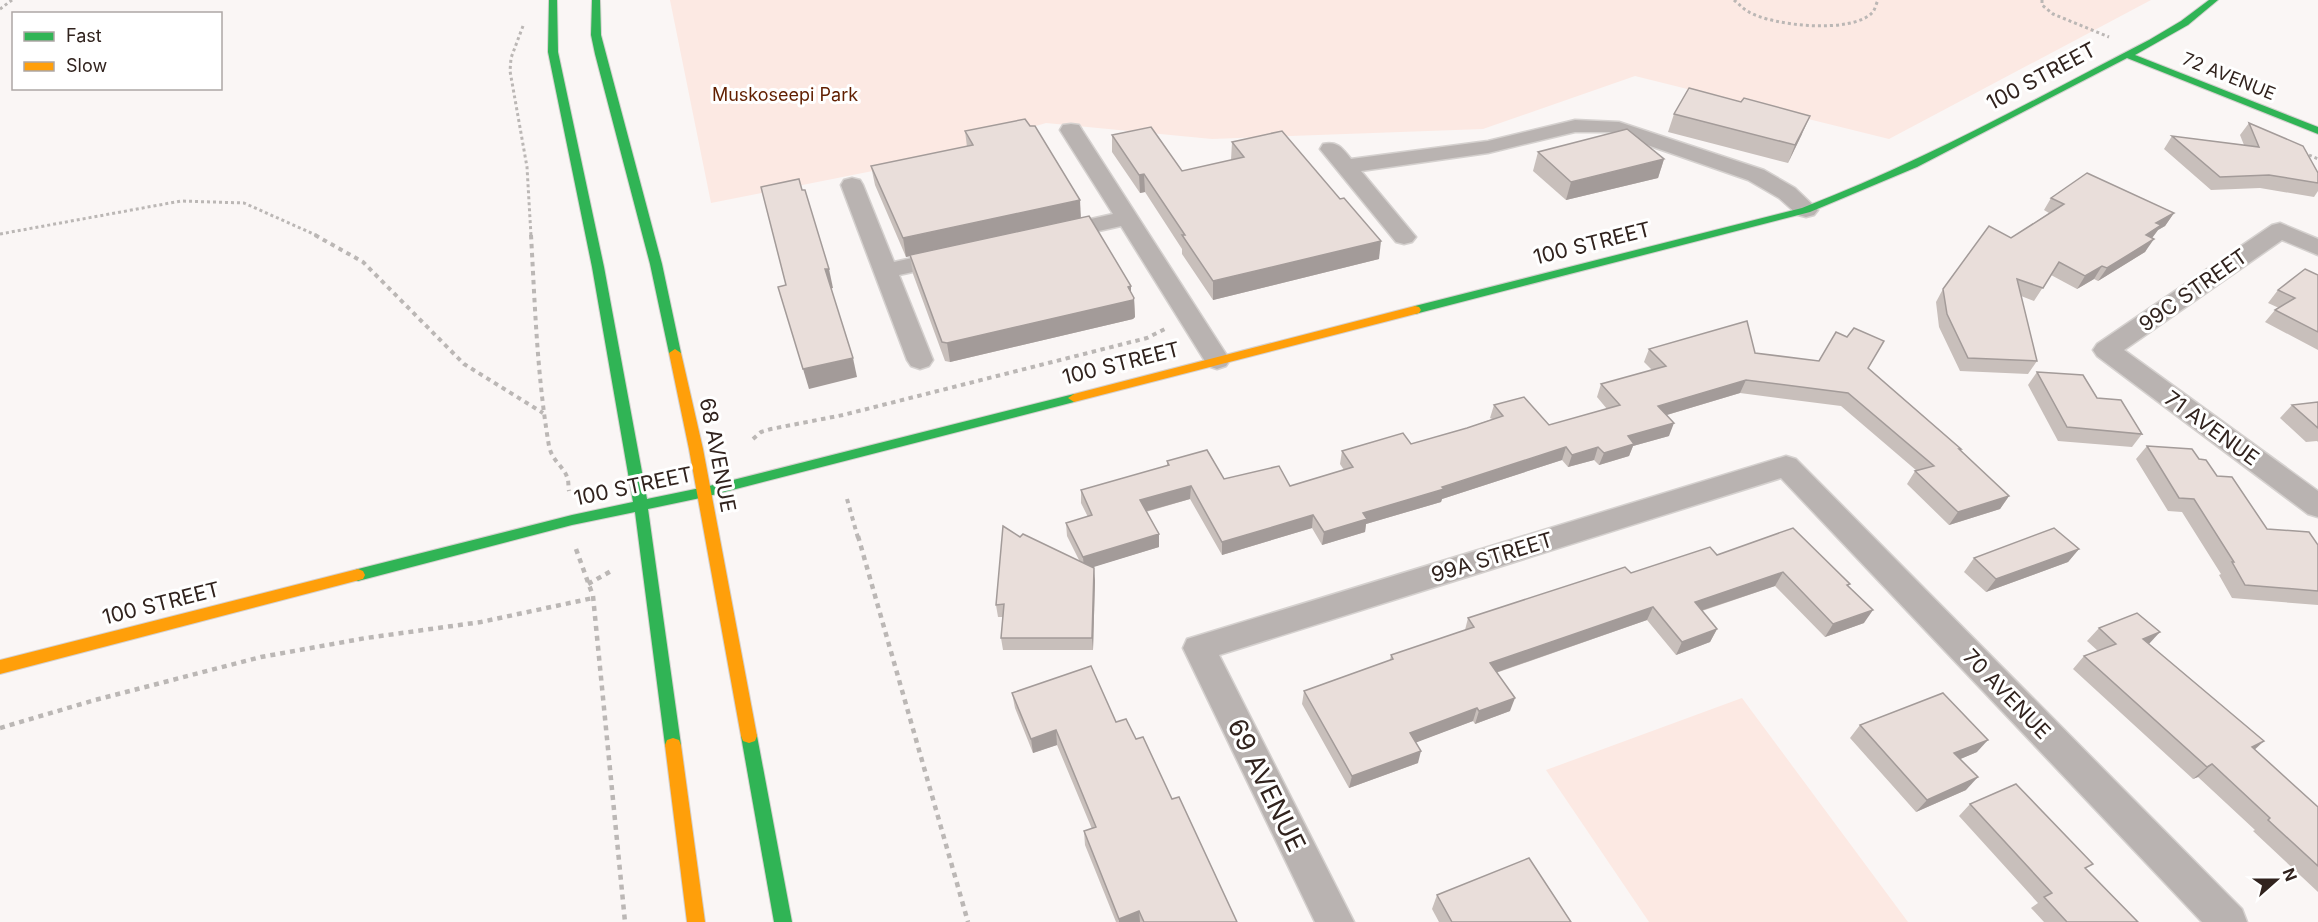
<svg xmlns="http://www.w3.org/2000/svg" width="2318" height="922" font-family="Inter,sans-serif">
	<style>
		.green { fill: #fce9e3 }
		.lines { fill: none; stroke-linecap: round; stroke-linejoin: round }
		.street-casing { stroke: #d5d1cf; stroke-width: 3 }
		.fast-casing { stroke: #d5d1cf; stroke-width: 2 }
		.slow-casing { stroke: #d5d1cf; stroke-width: 2 }
		.path-far2 { stroke: #bbb7b5; stroke-width: 3; stroke-dasharray: 3 3; stroke-linecap: butt }
		.path-far1 { stroke: #bbb7b5; stroke-width: 4; stroke-dasharray: 4.5 4.5; stroke-linecap: butt }
		.path { stroke: #bbb7b5; stroke-width: 4.5; stroke-dasharray: 5 5; stroke-linecap: butt }
		.street { fill: #b9b3b1; fill-rule: evenodd }
		.fast { fill: #30b455; fill-rule: evenodd }
		.slow { fill: #ff9f0a; fill-rule: evenodd }
		.wall { fill: #c8bfbb }
		.shaded-wall { fill: #a39b99 }
		.building { fill: #e9deda; stroke: #a39b99; stroke-width: 1.5 }
		.labels { text-anchor: middle; dominant-baseline: central; stroke-width: 6; stroke-linejoin: round; paint-order: stroke }
		.far-street-label { font-size: 18px; fill: #31231e; stroke: #fff }
		.far-park-label { font-size: 18px; fill: #611f00; stroke: #fff }
		.street-label { font-size: 21px; fill: #31231e; stroke: #fff }
		.near-street-label { font-size: 26px; fill: #31231e; stroke: #fff }
	</style>
	<rect width="100%" height="100%" fill="#faf6f5"/>
	<g class="green">
		<path d="M670 0H2151L1889 139 1635 76 1483 129 1212 139 1046 123 913 163 711 203Z"/>
		<path d="M1742 698 1908 922H1649L1546 770Z"/>
	</g>
	<g class="lines">
		<defs>
			<g id="street">
				<path d="M1575 120 1619 122 1764 170 1795 188 1818 210 1814 215 1806 217 1798 215 1779 198 1748 180 1610 132H1575L1488 153 1361 171 1416 237 1412 242 1404 244 1396 242 1320 149 1323 144C1338 141 1342 148 1351 159L1488 141Z"/>
				<path d="M1071 124 1079 125 1082 130 1226 354 1230 360 1226 366 1217 369 1208 366 1121 226 1059 240 1051 238 1047 233 1051 228 1113 214 1060 130 1063 125Z"/>
				<path d="M852 178 860 180 863 185 894 262 949 250 958 252 961 257 958 262 899 275 933 360 929 366 920 369 911 366 907 360 841 185 844 180Z"/>
				<path d="M2280 223 2318 239V255L2282 240 2124 350 2318 491V517L2308 514 2097 356 2093 350 2097 344 2272 225Z"/>
				<path d="M1786 456 1796 459 2242 909 2247 922H2202L1781 478 1219 655 1354 922H1315L1183 648 1187 639Z"/>
			</g>
			<g id="fast">
				<path d="M549 0H557L558 52 604 267 647 499 705 487 1074 394 1080 398 1074 402 705 497 648 509 681 745 679 750 673 752 667 750 665 745 635 512 572 525 358 581 353 579 351 575 353 571 358 569 572 515 633 502 592 267 548 52Z"/>
				<path d="M592 0H600L601 35 662 264 681 353 675 357 669 353 650 264 595 54 591 35Z"/>
				<path d="M2209 0H2218L2188 25 2135 55 2318 127V134L2127 58 1917 167 1810 212 1415 314 1409 310 1415 306 1802 208C1922 162 2035 99 2149 40L2181 21Z"/>
				<path d="M749 729 755 731 757 736 792 922H774L741 736 743 731Z"/>
			</g>
			<g id="slow">
				<path d="M1415 306 1419 307 1421 310 1419 313 1074 402 1068 398 1074 394Z"/>
				<path d="M675 349 681 353 703 449 757 736 755 741 749 743 743 741 741 736 689 449 669 353Z"/>
				<path d="M358 569 363 571 365 575 363 579 0 674V660Z"/>
				<path d="M673 738 679 740 681 745 705 922H687L665 745 667 740Z"/>
			</g>
		</defs>
		<use href="#street" class="street-casing"/>
		<use href="#fast" class="fast-casing"/>
		<use href="#slow" class="slow-casing"/>
		<g class="path-far2">
			<path d="M1734 0C1739 4 1743 9 1749 12 1773 26 1851 34 1872 13 1875 10 1876 4 1878 0"/>
			<path d="M2042 0V5L2053 14 2109 37"/>
			<path d="M0 9 12 0"/>
			<path d="M523 26 511 58 510 71 527 167 531 236"/>
			<path d="M2309 155 2318 159"/>
			<path d="M0 234 181 201 244 203 318 236"/>
		</g>
		<g class="path-far1">
			<path d="M315 235 363 262 464 364 543 413"/>
			<path d="M531 235C535 305 537 376 549 446 552 461 564 467 567 477 569 481 568 487 569 491"/>
			<path d="M753 439 761 432 771 429 843 415 1147 338 1165 329"/>
			<path d="M847 499 858 538"/>
		</g>
		<g class="path">
			<path d="M858 536 968 922"/>
			<path d="M576 549 593 596 625 922"/>
			<path d="M588 584 613 570"/>
			<path d="M0 728 95 700 261 657 366 638 481 622 593 598"/>
		</g>
		<use href="#street" class="street"/>
		<use href="#fast" class="fast"/>
		<use href="#slow" class="slow"/>
	</g>
	<g class="wall">
		<path d="M1741 102 1802 134 1788 163 1668 132 1674 114Z"/>
		<path d="M2249 123 2318 173V191L2314 197 2260 188 2211 190 2164 149 2172 136 2244 145 2240 135Z"/>
		<path d="M965 131 1081 218 1134 298 1135 317 1133 319 950 362 945 361 913 274 910 256 906 257 875 185 871 166 967 147Z"/>
		<path d="M1112 135 1182 171 1231 160 1232 142 1379 259 1213 300 1182 254V249L1145 192 1140 193 1112 152Z"/>
		<path d="M1538 152 1664 159 1658 178 1566 200 1533 171Z"/>
		<path d="M2051 198 2174 213 2165 226 2158 230 2152 238 2145 252 2098 281 2094 279 2077 289 2051 275 2034 301 2021 296 2037 361 2028 374 1960 371 1939 327 1936 302 1943 289 2011 238 2049 213 2044 210Z"/>
		<path d="M2318 275V350L2265 322 2275 310 2279 308 2268 303 2278 290Z"/>
		<path d="M1649 349 1755 353 1868 369 1961 449 1960 450 2009 496 2000 509 1949 525 1907 484 1915 471H1917L1841 406 1740 393 1667 415 1669 436 1633 446 1629 456 1599 465 1594 460 1568 467 1562 460 1442 499 1441 502 1366 524 1365 532 1322 545 1312 528 1222 555 1190 499 1146 512 1159 547 1092 567 1095 581 1093 650H1003L1001 638 1003 617H998L996 605 1020 537 1080 562 1067 536 1066 523 1088 517 1081 503V490L1167 466V461L1224 479 1290 486 1344 470 1340 464 1342 451 1411 444 1467 428 1492 419 1490 418 1494 405 1549 425 1607 409 1597 397 1601 384 1652 370 1644 362Z"/>
		<path d="M2037 372 2097 398 2142 434 2132 447 2058 441 2028 385Z"/>
		<path d="M2318 402V442L2317 441 2306 442 2280 418 2292 405Z"/>
		<path d="M2147 446 2199 459 2217 476 2267 529 2318 545V605L2232 598 2219 575 2221 574 2182 512 2168 511 2136 459Z"/>
		<path d="M2079 549 2068 562 1986 592 1964 572 1974 558Z"/>
		<path d="M1717 555 1850 584 1848 586 1864 623 1825 637 1775 586 1702 611 1717 629 1710 642 1676 655 1647 620 1496 673 1510 711 1475 724 1473 721 1416 742 1418 763 1349 788 1302 704 1304 691 1390 660 1391 655 1465 630 1468 618 1631 573Z"/>
		<path d="M2099 628 2149 644 2255 750 2318 807V892L2253 831 2255 830 2198 777 2193 779 2073 669 2084 656 2098 651 2087 641Z"/>
		<path d="M1012 693 1116 722 1136 739 1172 799 1237 922H1116L1085 845 1084 831 1092 829 1057 745 1033 753 1015 708Z"/>
		<path d="M1860 725 1977 752 1960 759 1966 790 1916 812 1850 738Z"/>
		<path d="M1970 804 2087 869 2138 922H2044L2031 908 2038 903 1959 816Z"/>
		<path d="M1437 895 1571 922H1439L1432 909Z"/>
	</g>
	<g class="shaded-wall">
		<path d="M1810 116 1802 134 1788 163 1795 145Z"/>
		<path d="M1664 159 1658 178 1566 200 1571 182Z"/>
		<path d="M1144 174 1145 192 1140 193 1139 175Z"/>
		<path d="M1080 200 1081 219 906 257 903 238Z"/>
		<path d="M2174 213 2165 226 2158 230 2152 238 2146 235 2156 223Z"/>
		<path d="M2154 239 2145 252 2098 281 2107 268Z"/>
		<path d="M1381 241 1379 259 1213 300V281Z"/>
		<path d="M2102 266 2094 279 2077 289 2085 276Z"/>
		<path d="M825 269H829L833 288 829 289Z"/>
		<path d="M1131 286V300L1134 298 1135 317 1133 319 950 362 947 343Z"/>
		<path d="M853 358 857 377 809 389 803 369Z"/>
		<path d="M1746 380 1740 393 1653 419 1658 406Z"/>
		<path d="M1674 423 1669 436 1633 446 1629 456 1599 465 1604 453 1628 436Z"/>
		<path d="M1566 447 1562 460 1442 499 1441 502 1366 524 1365 532 1322 545 1324 532 1363 513Z"/>
		<path d="M1598 447 1594 460 1568 467 1572 455Z"/>
		<path d="M1191 486 1190 499 1140 513V500Z"/>
		<path d="M2009 496 2000 509 1949 525 1958 512Z"/>
		<path d="M1313 515 1312 528 1222 555V542Z"/>
		<path d="M1159 534V547L1084 570 1083 557Z"/>
		<path d="M2079 549 2068 562 1986 592 1996 579Z"/>
		<path d="M1094 568 1095 581 1093 650 1092 638Z"/>
		<path d="M1783 572 1775 586 1688 615 1695 602Z"/>
		<path d="M1653 607 1647 620 1486 676 1490 663Z"/>
		<path d="M1873 610 1864 623 1825 637 1833 624Z"/>
		<path d="M1717 629 1710 642 1676 655 1682 642Z"/>
		<path d="M2160 632 2148 645 2143 639Z"/>
		<path d="M1515 698 1510 711 1475 724 1479 711Z"/>
		<path d="M1477 708 1473 721 1407 746 1410 733Z"/>
		<path d="M1056 730 1057 745 1033 753 1031 739Z"/>
		<path d="M1988 740 1977 752 1944 766 1954 753Z"/>
		<path d="M2264 741 2250 754 2252 747Z"/>
		<path d="M1421 751 1418 763 1349 788 1352 776Z"/>
		<path d="M2212 764 2198 777 2193 779 2207 767Z"/>
		<path d="M1978 777 1966 790 1916 812 1927 800Z"/>
		<path d="M1139 911 1140 922H1119V919Z"/>
	</g>
	<g class="building">
		<path d="M1689 88 1741 102 1744 98 1810 116 1795 145 1674 114Z"/>
		<path d="M1025 119 1030 126H1035L1080 200 903 238 871 166 973 145 965 131Z"/>
		<path d="M2249 123 2303 146 2318 173V183L2269 175 2220 177 2172 136 2259 147Z"/>
		<path d="M1151 127 1182 171 1244 157 1232 142 1282 131 1340 199 1344 198 1381 241 1213 281 1182 235H1185L1144 174 1139 175 1112 135Z"/>
		<path d="M1627 129 1664 159 1571 182 1538 152Z"/>
		<path d="M2087 173 2174 213 2156 223 2161 225 2146 235 2154 239 2107 268 2102 266 2085 276 2059 262 2043 288 2017 279 2037 361 1968 358 1947 314 1943 289 1989 226 2011 238 2064 204 2051 198Z"/>
		<path d="M799 179 802 190H805L829 269H825L853 358 803 369 778 287 786 285 761 187Z"/>
		<path d="M1089 216 1131 286 1128 287 1134 298 1133 300 947 343 942 342 910 255Z"/>
		<path d="M2305 269 2318 275V332L2275 310 2295 298 2278 290Z"/>
		<path d="M1747 321 1755 353 1819 361 1836 332 1847 337 1854 328 1884 341 1868 368 1961 449H1959L2009 496 1958 512 1915 471 1934 466 1848 393 1746 380 1658 406 1674 423 1628 436 1634 444 1604 453 1598 447 1572 455 1566 447 1442 487 1444 489 1363 513 1367 519 1324 532 1313 515 1222 542 1191 486 1140 500 1159 534 1083 557 1066 523 1092 515 1081 490 1169 465 1167 461 1207 450 1224 479 1279 466 1290 486 1353 467 1342 451 1403 433 1411 444 1467 428 1503 416 1494 405 1524 397 1549 425 1620 405 1601 384 1666 366 1649 349Z"/>
		<path d="M2037 372 2083 375 2097 398 2121 400 2142 434 2067 427Z"/>
		<path d="M2318 402V428L2292 405Z"/>
		<path d="M2147 446 2192 449 2199 459 2206 460 2217 476 2232 477 2267 529 2309 532 2318 545V591L2245 585 2232 562H2234L2194 499 2179 498Z"/>
		<path d="M1003 526 1020 537 1023 534 1094 568 1092 638H1001L1004 604 996 605Z"/>
		<path d="M1793 528 1850 584 1847 585 1873 610 1833 624 1783 572 1695 602 1717 629 1682 642 1653 607 1490 663 1515 698 1479 711 1477 708 1410 733 1421 751 1352 776 1304 691 1393 659 1391 655 1474 627 1468 618 1625 567 1631 573 1710 547 1717 555Z"/>
		<path d="M2054 528 2079 549 1996 579 1974 558Z"/>
		<path d="M2137 613 2160 632 2143 639 2264 741 2252 747 2318 807V866L2268 820 2270 818 2212 764 2207 767 2084 656 2116 644 2099 628Z"/>
		<path d="M1091 666 1116 722 1126 719 1136 739 1143 737 1172 799 1179 797 1237 922H1144L1139 911 1119 919 1084 831 1096 827 1056 730 1031 739 1012 693Z"/>
		<path d="M1943 693 1988 740 1954 753 1978 777 1927 800 1860 725Z"/>
		<path d="M2016 784 2093 864 2085 868 2138 922H2067L2044 897 2052 893 1970 804Z"/>
		<path d="M1529 858 1571 922H1452L1437 895Z"/>
	</g>
	<g class="labels">
		<g class="far-street-label">
			<text transform="translate(2229 76) rotate(22)">72 AVENUE</text>
		</g>
		<g class="far-park-label">
			<text x="785" y="94">Muskoseepi Park</text>
		</g>
		<g class="street-label">
			<text transform="translate(2041 76) rotate(-28)">100 STREET</text>
			<text transform="translate(1592 243) rotate(-14)">100 STREET</text>
			<text transform="translate(2193 290) rotate(-35)">99C STREET</text>
			<text transform="translate(1121 363) rotate(-14)">100 STREET</text>
			<text transform="translate(2212 428) rotate(36)">71 AVENUE</text>
			<text transform="translate(718 455) rotate(79)">68 AVENUE</text>
			<text transform="translate(633 486) rotate(-12)">100 STREET</text>
			<text transform="translate(1492 557) rotate(-17)">99A STREET</text>
			<text transform="translate(161 603) rotate(-14)">100 STREET</text>
			<text transform="translate(2007 694) rotate(46)">70 AVENUE</text>
		</g>
		<g class="near-street-label">
			<text transform="translate(1267 785) rotate(64)">69 AVENUE</text>
		</g>
	</g>
	<rect x="12" y="12" width="210" height="78" fill="#ffffff" stroke="#ada7a5" stroke-width="1.5"/>
	<rect x="24" y="32" width="30" height="9" fill="#30b455" stroke="#ada7a5" stroke-width="1.5"/>
	<text x="66" y="42" font-size="18" fill="#31231e">Fast</text>
	<rect x="24" y="62" width="30" height="9" fill="#ff9f0a" stroke="#ada7a5" stroke-width="1.5"/>
	<text x="66" y="72" font-size="18" fill="#31231e">Slow</text>
	<g transform="translate(2276 880) rotate(69)" stroke="#ffffff" stroke-width="4.5" paint-order="stroke">
	<path d="M0-4.5L10 22L0 15L-10 22Z" fill="#31231e"/>
	<text y="-9" font-size="16" font-weight="bold" text-anchor="middle" fill="#31231e">N</text>
	</g>
</svg>
